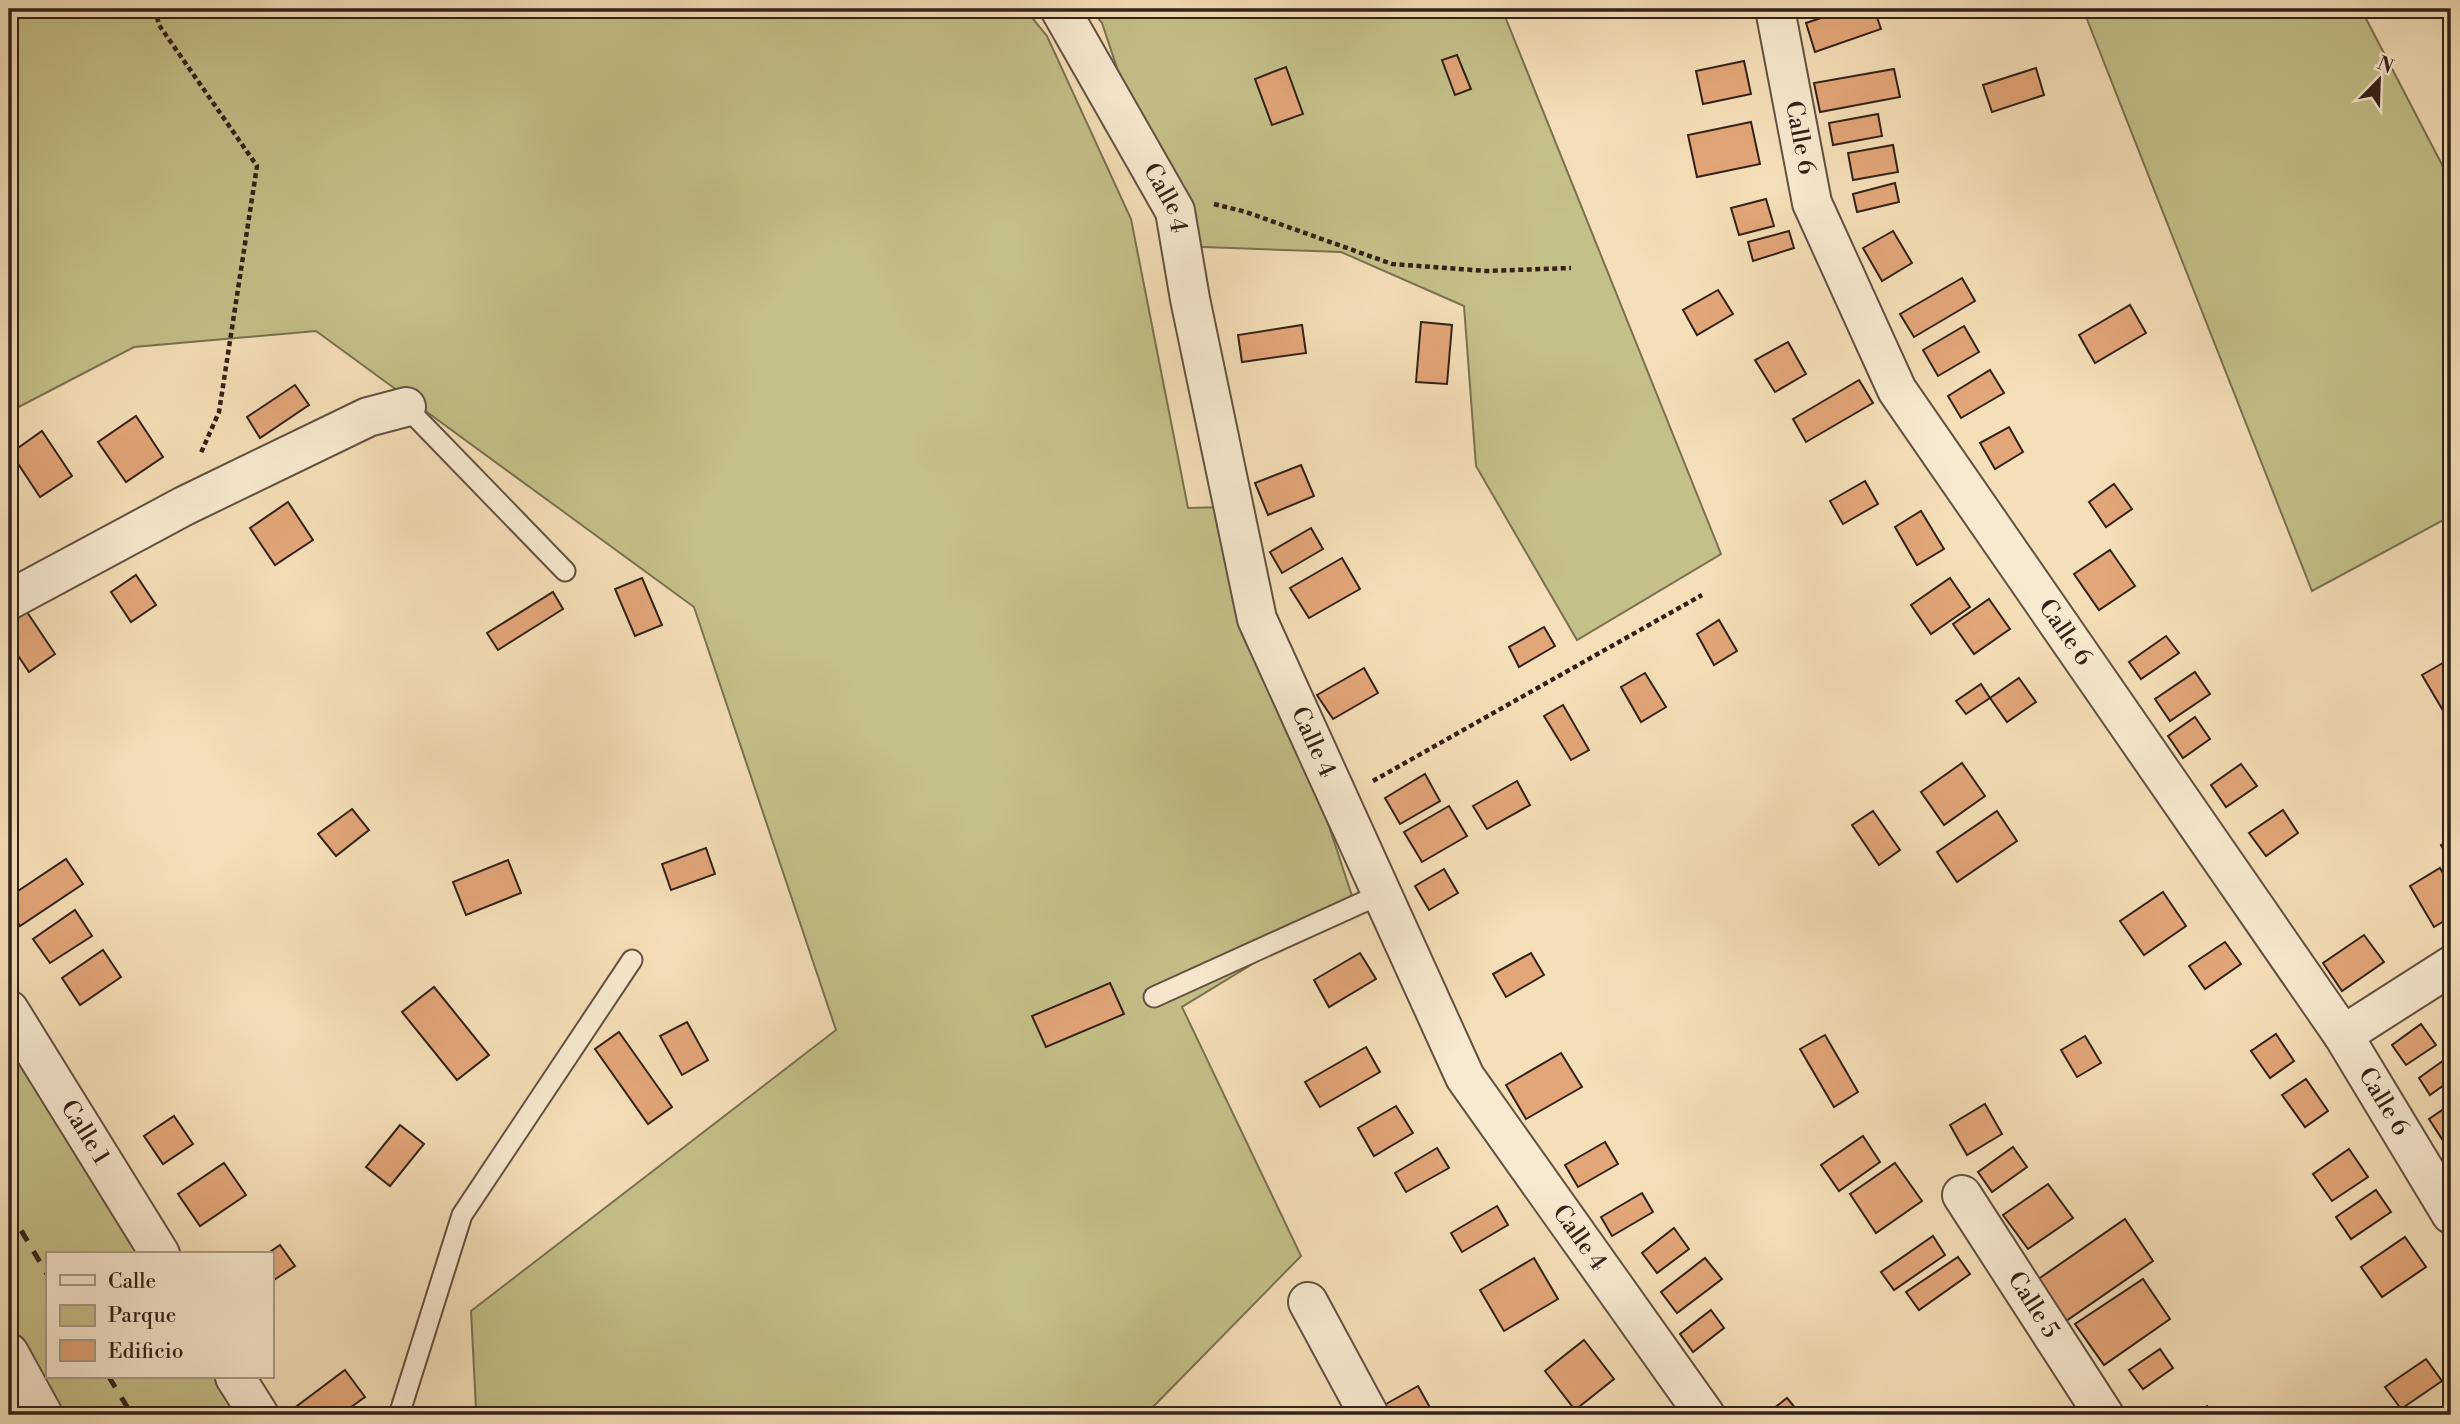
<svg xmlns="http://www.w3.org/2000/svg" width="2460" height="1424" font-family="'Libre Bodoni',serif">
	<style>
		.green { fill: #c4c089; stroke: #7b7151; stroke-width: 2 }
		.building { fill: #e3a679; stroke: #322219; stroke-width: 2 }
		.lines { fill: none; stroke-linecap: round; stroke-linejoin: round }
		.service-casing { stroke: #635141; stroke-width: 23 }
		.minor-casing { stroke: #635141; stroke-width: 42 }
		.path { stroke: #322219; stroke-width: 4.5; stroke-dasharray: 5 3.5; stroke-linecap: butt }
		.service { stroke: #f8ead1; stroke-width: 19 }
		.minor { stroke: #f8ead1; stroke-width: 38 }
		.rail { stroke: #322219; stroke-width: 5; stroke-dasharray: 12 12; stroke-linecap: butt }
		.labels { text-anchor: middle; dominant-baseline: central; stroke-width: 5; stroke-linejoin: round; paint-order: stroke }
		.street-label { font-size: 24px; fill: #322219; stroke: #f8ead1 }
	</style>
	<rect width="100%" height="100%" fill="#f5dfb8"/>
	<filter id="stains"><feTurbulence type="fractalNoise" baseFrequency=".00286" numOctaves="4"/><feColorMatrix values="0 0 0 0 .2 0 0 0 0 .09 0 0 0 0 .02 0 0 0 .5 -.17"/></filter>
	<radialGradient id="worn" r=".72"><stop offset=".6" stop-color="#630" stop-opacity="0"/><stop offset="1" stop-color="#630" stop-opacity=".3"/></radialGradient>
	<g class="green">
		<path d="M9 9H1025L1047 36 1131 219 1188 508 1224 507 1354 902 1182 1007 1301 1256 1149 1411V1415H483L476 1408 471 1311 836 1030 694 607 316 331 134 347 9 412Z"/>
		<path d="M1091 9H1502L1721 554 1577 640 1476 466 1464 306 1341 252 1176 246 1102 23Z"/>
		<path d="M2083 9H2361L2451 182V516L2312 591Z"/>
		<path d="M9 996 164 1254H47V1377H238L261 1415H9Z"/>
	</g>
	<g class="building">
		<path d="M1848 9H1874L1881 29 1815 52 1806 23Z"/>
		<path d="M1457 55 1471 89 1455 95 1442 60Z"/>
		<path d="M1744 61 1751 94 1703 104 1696 71Z"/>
		<path d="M1286 67 1303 114 1272 125 1255 79Z"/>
		<path d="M2036 68 2044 95 1992 112 1983 85Z"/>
		<path d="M1894 69 1900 97 1820 112 1814 83Z"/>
		<path d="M1878 114 1882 136 1833 145 1829 123Z"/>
		<path d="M1751 122 1760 164 1697 177 1688 135Z"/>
		<path d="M1893 145 1898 172 1853 180 1848 153Z"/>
		<path d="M1895 183 1899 202 1857 212 1853 194Z"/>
		<path d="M1766 199 1774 226 1739 235 1731 208Z"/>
		<path d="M1789 231 1794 248 1753 261 1748 242Z"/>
		<path d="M1893 231 1912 263 1882 281 1863 248Z"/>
		<path d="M1962 278 1975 301 1914 337 1900 314Z"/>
		<path d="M1718 290 1733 314 1697 335 1683 310Z"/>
		<path d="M2130 305 2146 333 2095 363 2079 335Z"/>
		<path d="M1421 322 1452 325 1447 384 1416 382Z"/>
		<path d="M1302 325 1306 353 1242 362 1238 335Z"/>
		<path d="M1964 326 1979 352 1938 376 1923 350Z"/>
		<path d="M1788 342 1806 374 1775 392 1755 360Z"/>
		<path d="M1990 370 2004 393 1961 418 1948 396Z"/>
		<path d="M1859 380 1873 403 1806 442 1793 419Z"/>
		<path d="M295 385 309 405 260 438 247 417Z"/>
		<path d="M136 416 163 457 126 482 98 442Z"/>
		<path d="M2009 427 2023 452 1995 469 1980 443Z"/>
		<path d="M42 431 72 476 40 497 11 453Z"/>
		<path d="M1301 465 1314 496 1268 515 1255 483Z"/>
		<path d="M1865 481 1878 504 1843 524 1830 501Z"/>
		<path d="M2114 484 2132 509 2106 527 2089 502Z"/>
		<path d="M288 502 313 540 275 565 250 528Z"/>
		<path d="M1921 511 1944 549 1917 565 1895 527Z"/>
		<path d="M1311 528 1323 549 1282 573 1270 552Z"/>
		<path d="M2110 550 2135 586 2099 610 2074 574Z"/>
		<path d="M1342 558 1360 589 1309 618 1290 588Z"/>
		<path d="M136 575 156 605 131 622 111 592Z"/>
		<path d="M642 578 662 625 635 636 615 589Z"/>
		<path d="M1950 578 1970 607 1931 634 1911 605Z"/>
		<path d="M553 592 563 609 498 650 487 633Z"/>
		<path d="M1989 599 2010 629 1974 654 1953 624Z"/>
		<path d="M27 612 55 654 29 672 9 642V624Z"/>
		<path d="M1719 620 1737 651 1714 665 1697 634Z"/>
		<path d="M1544 627 1555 646 1519 667 1509 647Z"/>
		<path d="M2166 636 2179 653 2141 679 2129 662Z"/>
		<path d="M2448 660 2451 665V724L2422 675Z"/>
		<path d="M1364 668 1378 693 1333 719 1317 695Z"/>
		<path d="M2195 672 2210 694 2170 721 2155 699Z"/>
		<path d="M1645 673 1666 707 1641 722 1621 687Z"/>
		<path d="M2019 678 2036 702 2007 722 1990 698Z"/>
		<path d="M1981 684 1990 698 1966 714 1956 701Z"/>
		<path d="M1563 705 1589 750 1571 760 1544 716Z"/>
		<path d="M2195 717 2210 739 2183 758 2168 736Z"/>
		<path d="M1962 763 1985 796 1944 825 1921 792Z"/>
		<path d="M2241 764 2257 786 2226 807 2211 785Z"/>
		<path d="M1425 774 1440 801 1400 824 1385 798Z"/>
		<path d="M1517 781 1530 805 1487 829 1473 806Z"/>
		<path d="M1449 806 1467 836 1422 862 1404 832Z"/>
		<path d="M352 809 369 830 336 856 318 834Z"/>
		<path d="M2283 810 2298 833 2266 856 2249 833Z"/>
		<path d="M1873 811 1900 850 1879 865 1852 825Z"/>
		<path d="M1997 811 2017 841 1957 882 1937 852Z"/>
		<path d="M2451 839V862L2441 845Z"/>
		<path d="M706 848 715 874 671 890 662 864Z"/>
		<path d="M66 859 83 884 20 926 9 909V897Z"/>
		<path d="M508 860 521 893 466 915 453 882Z"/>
		<path d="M2440 868 2451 887V917L2434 927 2410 886Z"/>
		<path d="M1444 869 1458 893 1429 910 1415 886Z"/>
		<path d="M2163 892 2186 926 2144 955 2120 921Z"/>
		<path d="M75 910 92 936 50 963 33 939Z"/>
		<path d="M2364 935 2384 962 2342 991 2323 963Z"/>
		<path d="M2225 942 2241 964 2205 989 2189 966Z"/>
		<path d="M103 950 121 977 80 1005 62 978Z"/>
		<path d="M1360 953 1376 979 1329 1007 1314 980Z"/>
		<path d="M1531 953 1544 975 1506 997 1493 974Z"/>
		<path d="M1110 983 1124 1014 1046 1047 1032 1016Z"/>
		<path d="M434 987 489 1055 457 1080 402 1012Z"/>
		<path d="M687 1022 708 1060 682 1075 660 1036Z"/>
		<path d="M2421 1024 2436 1045 2406 1065 2392 1045Z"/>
		<path d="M619 1032 672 1107 648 1124 595 1049Z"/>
		<path d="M2276 1034 2294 1061 2270 1078 2251 1051Z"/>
		<path d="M1825 1035 1858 1092 1834 1107 1800 1049Z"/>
		<path d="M2085 1036 2101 1063 2077 1077 2061 1050Z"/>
		<path d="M1366 1047 1380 1072 1320 1107 1305 1082Z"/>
		<path d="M1561 1053 1582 1087 1526 1119 1506 1085Z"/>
		<path d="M2451 1055V1080L2430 1095 2419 1078Z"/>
		<path d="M2306 1079 2328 1111 2305 1127 2282 1095Z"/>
		<path d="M1985 1104 2002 1134 1967 1155 1950 1125Z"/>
		<path d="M2451 1104V1133L2442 1139 2429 1119Z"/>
		<path d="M1396 1106 1413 1133 1374 1156 1358 1128Z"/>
		<path d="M174 1116 193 1144 163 1164 144 1136Z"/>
		<path d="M400 1125 424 1144 390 1186 366 1167Z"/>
		<path d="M1863 1136 1880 1162 1839 1191 1821 1165Z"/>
		<path d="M1605 1142 1618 1164 1578 1187 1565 1165Z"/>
		<path d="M2013 1147 2027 1167 1992 1192 1978 1172Z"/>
		<path d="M1437 1148 1449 1168 1406 1192 1395 1173Z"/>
		<path d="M2349 1149 2368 1177 2332 1201 2313 1174Z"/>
		<path d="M224 1163 246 1195 200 1226 178 1194Z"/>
		<path d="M1895 1163 1922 1201 1876 1233 1850 1194Z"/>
		<path d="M2048 1184 2073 1218 2028 1249 2003 1215Z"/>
		<path d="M2376 1190 2391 1212 2351 1239 2336 1217Z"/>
		<path d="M1642 1193 1653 1212 1612 1236 1601 1217Z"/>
		<path d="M1497 1206 1508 1225 1462 1252 1451 1233Z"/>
		<path d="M2125 1219 2153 1261 2066 1321 2037 1280Z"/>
		<path d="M1674 1228 1689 1249 1657 1273 1642 1253Z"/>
		<path d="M1933 1236 1945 1255 1894 1290 1881 1272Z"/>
		<path d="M2405 1237 2426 1267 2382 1297 2361 1267Z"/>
		<path d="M280 1245 295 1266 271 1282V1254H267Z"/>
		<path d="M1958 1257 1970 1274 1919 1310 1906 1292Z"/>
		<path d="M1534 1258 1558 1299 1504 1331 1480 1290Z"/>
		<path d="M1705 1258 1722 1279 1677 1313 1661 1292Z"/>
		<path d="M2143 1279 2170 1319 2104 1365 2075 1324Z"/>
		<path d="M1711 1310 1724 1328 1693 1352 1680 1334Z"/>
		<path d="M1584 1340 1614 1379 1575 1410 1545 1371Z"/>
		<path d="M2160 1349 2173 1368 2143 1389 2129 1370Z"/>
		<path d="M2426 1359 2442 1381 2401 1409 2385 1387Z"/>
		<path d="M345 1370 365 1397 340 1415H297L293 1409Z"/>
		<path d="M1418 1386 1433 1413 1428 1415H1384L1379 1408Z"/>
		<path d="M1787 1398 1801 1415H1765Z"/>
		<path d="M2207 1406 2214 1415H2193Z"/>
	</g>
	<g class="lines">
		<defs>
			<g id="service">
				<path d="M406 407 565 571"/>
				<path d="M1154 997 1381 894"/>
				<path d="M399 1415 462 1215 632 960"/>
			</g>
			<g id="minor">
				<path id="s1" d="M1060 9 1175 211 1190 299 1257 619 1465 1077 1705 1415"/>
				<path id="s2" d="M1775 9 1812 203 1897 390 2343 1035 2451 1214"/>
				<path d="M9 600 184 506 368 417 406 407"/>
				<path id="s3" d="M9 1010 160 1254"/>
				<path d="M2343 1035 2451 966"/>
				<path id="s4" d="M1962 1195 2104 1415"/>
				<path d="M1308 1302 1369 1415"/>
				<path d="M9 1353 43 1415"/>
				<path d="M235 1377 259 1415"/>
			</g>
		</defs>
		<use href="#service" class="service-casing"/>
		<use href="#minor" class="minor-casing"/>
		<g class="path">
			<path d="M155 9 159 25 257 166 219 412 200 455"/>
			<path d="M1214 204 1246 212 1392 264 1486 271 1571 268"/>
			<path d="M1373 781 1702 595"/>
		</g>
		<use href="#service" class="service"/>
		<use href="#minor" class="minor"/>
		<g class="rail">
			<path d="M9 1210 47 1274"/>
			<path d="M109 1377 132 1415"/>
		</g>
	</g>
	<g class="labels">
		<g class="street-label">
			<text stroke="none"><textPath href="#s2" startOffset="131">Calle 6</textPath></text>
			<text stroke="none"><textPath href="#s1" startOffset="217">Calle 4</textPath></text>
			<text stroke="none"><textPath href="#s2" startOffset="698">Calle 6</textPath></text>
			<text stroke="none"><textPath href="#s1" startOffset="784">Calle 4</textPath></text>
			<text stroke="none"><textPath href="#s2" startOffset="1265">Calle 6</textPath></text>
			<text stroke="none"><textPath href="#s3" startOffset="144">Calle 1</textPath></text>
			<text stroke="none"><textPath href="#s1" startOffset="1349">Calle 4</textPath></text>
			<text stroke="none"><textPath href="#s4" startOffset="131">Calle 5</textPath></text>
		</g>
	</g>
	<rect width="2460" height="1424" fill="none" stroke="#f5dfb8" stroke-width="35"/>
	<rect x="10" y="10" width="2439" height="1403" fill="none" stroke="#322219" stroke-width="3.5"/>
	<rect x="18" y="18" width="2425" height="1389" fill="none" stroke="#322219" stroke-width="2"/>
	<rect x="46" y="1252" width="228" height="126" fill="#f8ead1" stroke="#a99a87" stroke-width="2"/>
	<rect x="60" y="1275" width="35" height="10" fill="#f8ead1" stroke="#a99a87" stroke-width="2"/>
	<text x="108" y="1288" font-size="21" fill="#322219">Calle</text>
	<rect x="60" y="1305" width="35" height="21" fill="#c4c089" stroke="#a99a87" stroke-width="2"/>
	<text x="108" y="1322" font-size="21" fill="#322219">Parque</text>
	<rect x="60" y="1340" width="35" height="21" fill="#e3a679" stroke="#a99a87" stroke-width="2"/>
	<text x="108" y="1358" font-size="21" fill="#322219">Edificio</text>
	<g transform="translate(2379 80) rotate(23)" stroke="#f8ead1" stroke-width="5" paint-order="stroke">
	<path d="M0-5L12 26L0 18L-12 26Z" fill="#322219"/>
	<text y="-10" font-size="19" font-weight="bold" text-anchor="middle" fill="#322219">N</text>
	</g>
	<rect width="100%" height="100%" filter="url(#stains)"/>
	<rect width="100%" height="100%" fill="url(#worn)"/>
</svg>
